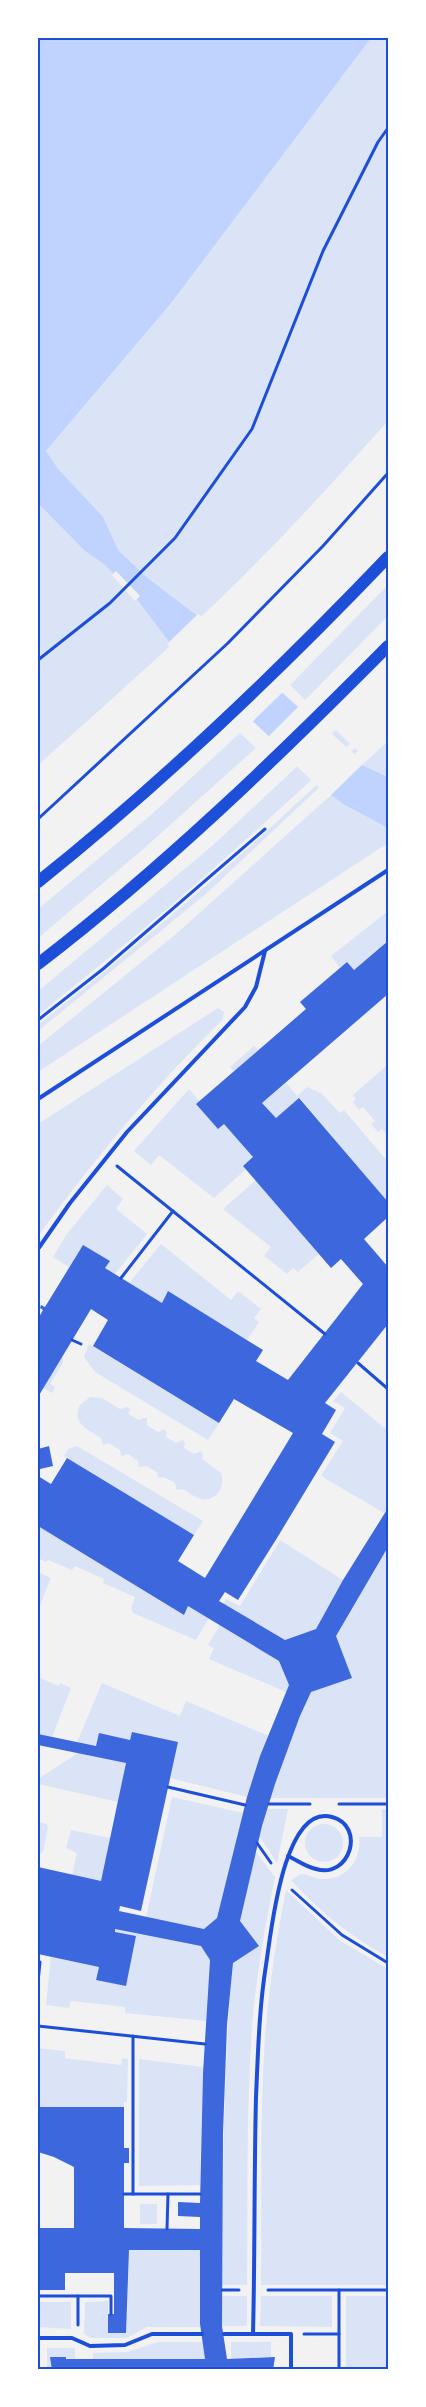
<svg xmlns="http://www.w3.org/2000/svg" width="426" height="2407" font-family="Quicksand,sans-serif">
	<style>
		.green { fill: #dbe4f7 }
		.water { fill: #bfd3fe }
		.pier { fill: #f2f2f2 }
		.building { fill: #3d67dc }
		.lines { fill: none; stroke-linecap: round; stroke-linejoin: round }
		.path { stroke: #1d4ed8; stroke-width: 3 }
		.service { stroke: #1d4ed8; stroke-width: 4 }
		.primary { stroke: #1d4ed8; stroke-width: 12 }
		.neatline { fill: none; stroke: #1d4ed8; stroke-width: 2 }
	</style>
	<rect width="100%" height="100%" fill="#f2f2f2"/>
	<g class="green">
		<path d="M371 38H388V421C335 480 282 539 225 594 164 653 101 709 38 765V458L46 451 172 302Z"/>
		<path d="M388 585V616L305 700 290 685Z"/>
		<path d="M336 730 350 744C250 838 146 930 38 1015V991L212 846Z"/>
		<path d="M240 733 256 748 141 851 38 938V909L152 814Z"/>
		<path d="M388 741V777L362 765Z"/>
		<path d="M355 748 358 751 206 894 38 1031V1025C148 938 254 846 355 748Z"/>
		<path d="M331 795 343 804 388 828V843L38 1072V1046L176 934Z"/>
		<path d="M388 911V941L354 970 347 962 340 968 331 956Z"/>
		<path d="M218 1008 224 1012 223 1019C155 1086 94 1159 38 1236V1124Z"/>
		<path d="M254 1046 258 1050 234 1071 230 1067Z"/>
		<path d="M386 1066 388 1069V1136L382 1129 378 1132 371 1124 375 1121 363 1107 359 1110 353 1102 356 1099 353 1095Z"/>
		<path d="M286 1083 297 1096 307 1087 321 1093 340 1113 344 1110 388 1162V1202L300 1098 276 1118 262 1103Z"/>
		<path d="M189 1089 199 1101 197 1104 218 1129 224 1124 253 1157 246 1169 214 1198 159 1155 151 1165 134 1151Z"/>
		<path d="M256 1180 319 1254 298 1272 293 1268 287 1274 264 1256 271 1247 223 1209Z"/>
		<path d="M107 1185 123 1199 116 1209 147 1234 115 1274 105 1268 110 1261 83 1246 69 1267 53 1257 66 1235Z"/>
		<path d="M161 1244 231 1300 238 1291 261 1309 254 1318 259 1322 247 1340 168 1292 162 1303 129 1283Z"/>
		<path d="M89 1344 219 1423 208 1440 95 1372 84 1357Z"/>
		<path d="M63 1355V1363L50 1384 55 1387 52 1393 43 1388Z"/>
		<path d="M341 1392 388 1431V1508L384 1513 321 1476 343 1441 330 1433 345 1408 333 1401Z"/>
		<path d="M90 1397 102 1398 120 1409 127 1407 130 1409 128 1414 139 1420 143 1418H147V1425L158 1432 164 1429 167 1433 166 1437 176 1443 183 1440 185 1444 184 1448 194 1454 201 1451 203 1455 202 1459 221 1473C226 1487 216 1502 201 1499 194 1497 188 1492 183 1489L177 1490 175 1483 164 1477 158 1478 157 1472 146 1466 139 1467 138 1461 128 1454 121 1456 120 1450 109 1443 103 1445 101 1438C88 1430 71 1423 80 1405Z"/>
		<path d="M77 1446 203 1521 194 1535 64 1456 68 1449Z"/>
		<path d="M38 1526 184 1615 188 1606 209 1618 196 1640 133 1613 131 1608 135 1597 103 1583 104 1579 75 1566 72 1570 48 1560 46 1562 38 1558Z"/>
		<path d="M280 1540 343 1580 316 1629 285 1640 223 1604 226 1599 240 1606Z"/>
		<path d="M388 1547V1798H270L300 1716 311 1692 352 1678 336 1636Z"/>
		<path d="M38 1572 51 1578 38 1610Z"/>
		<path d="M220 1625 279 1661 289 1685 286 1692 209 1659 214 1648 208 1645Z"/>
		<path d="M38 1677 59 1686 60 1683 71 1688 52 1737 38 1734Z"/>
		<path d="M102 1683 180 1716 186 1701 269 1736 247 1797 170 1778 177 1742 132 1732 130 1740 99 1733 96 1746 77 1742Z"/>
		<path d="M78 1753 126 1763 118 1802 38 1784V1779Z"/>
		<path d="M172 1797 243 1813 217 1918 204 1929 146 1917Z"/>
		<path d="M267 1809H288L277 1863 259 1836Z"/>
		<path d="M382 1809H388V1957C351 1937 319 1911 291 1880L301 1874C309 1874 316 1880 324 1879 347 1879 362 1859 359 1837H382Z"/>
		<path d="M38 1822 47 1824 48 1828 43 1852 38 1855Z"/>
		<circle cx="324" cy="1843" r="19"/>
		<path d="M71 1830 110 1838 101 1881 72 1875 77 1853 66 1848Z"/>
		<path d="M255 1851 275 1877C265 1927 256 1977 252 2027 246 2113 248 2199 247 2285H222C223 2177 223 2070 233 1963L258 1946 240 1921Z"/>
		<path d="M286 1890 339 1940 388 1969V2285H261C262 2199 259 2112 266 2026 270 1981 277 1935 286 1890Z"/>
		<path d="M115 1929 201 1946 210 1960 206 2021 125 2013V2007L71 2001 69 2008 46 2005 51 1957 99 1967 96 1980 126 1985 136 1937 115 1932Z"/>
		<path d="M38 2048 65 2051V2058L121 2065 122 2058 128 2059 127 2102H124V2107H38Z"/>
		<path d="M139 2059 203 2067 200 2185 139 2186Z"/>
		<rect x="140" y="2204" width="17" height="20"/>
		<path d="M129 2250H200V2327H147L127 2338H91L84 2334 85 2302 108 2301V2333L127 2317Z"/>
		<rect x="222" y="2296" width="25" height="30"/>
		<path d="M261 2296H332V2327L260 2326Z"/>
		<rect x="346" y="2296" width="42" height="73"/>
		<path d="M38 2302H71V2329L38 2327Z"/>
		<path d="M158 2342H203L205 2359H93V2353L127 2352Z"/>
		<path d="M231 2342H271V2357L231 2359Z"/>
		<path d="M47 2348H75V2359L50 2357 52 2369H47Z"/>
	</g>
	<path class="water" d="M38 38H371L172 302 46 451 58 469 103 517 118 550 145 576 200 618 362 765 388 777V828L343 804 331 795 170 643 130 590 104 564 85 551 38 503Z"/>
	<g class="pier">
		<path d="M116 571 140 596 135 601 112 575Z"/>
		<path d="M198 614 284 691 251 723 167 644Z"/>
		<path d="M300 705 364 763 329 797 267 738Z"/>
	</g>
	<g class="building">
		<path d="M388 941V994L262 1103 276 1118 299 1098 388 1202V1217L364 1239 388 1267V1324L325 1403 336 1410 322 1434 335 1442 277 1538 238 1600 225 1592 219 1601 285 1640 316 1629 343 1580 388 1508V1547L336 1636 352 1678 311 1692 300 1716 275 1784 262 1826 240 1921 259 1946 233 1963 227 2025 223 2133 222 2326 227 2359 275 2357 273 2370H52L50 2357H66V2359H205L200 2324V2250H129L126 2333H108V2314H114V2273H65V2290H38V2228H74V2167L54 2157 38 2152V2107H124V2148H129V2163H124V2228L200 2229V2217L178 2216V2202L200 2203 203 2073 210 1960 201 1946 115 1929V1932L136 1936 126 1986 96 1980 99 1967 38 1954V1867L101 1881 126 1763 38 1745V1734L96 1746 99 1733 130 1740 132 1732 178 1742 141 1911 120 1906 119 1911 204 1929 217 1918 247 1797 260 1756 289 1685 279 1661 188 1606 184 1615 38 1526V1476L51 1484 67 1458 194 1535 178 1561 205 1578 293 1433 234 1399 219 1423 93 1346 108 1320 91 1309 38 1397V1319L43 1310 40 1308 41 1305 45 1307 83 1245 110 1261 105 1268 162 1303 168 1291 263 1350 256 1361 288 1380 363 1284 341 1259 331 1268 243 1166 253 1157 224 1124 218 1129 196 1104 306 1009 300 1002 347 962 354 970Z"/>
		<path d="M49 1446 53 1466 40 1469 38 1473V1449Z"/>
	</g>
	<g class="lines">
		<g class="path">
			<path d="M38 660 110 603 175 538 252 429 323 251 378 142 388 128"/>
			<path d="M38 819 228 643 323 546 388 473"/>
			<path d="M38 1020 103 969 265 829"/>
			<path d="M117 1166 325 1334"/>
			<path d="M121 1278 173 1211"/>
			<path d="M72 1340 81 1344"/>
			<path d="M358 1363 388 1389"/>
			<path d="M168 1787 245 1805"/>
			<path d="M269 1804H310"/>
			<path d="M339 1804H388"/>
			<path d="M257 1843 271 1863"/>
			<path d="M292 1890 342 1935 388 1963"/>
			<path d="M38 1962H40L38 1982"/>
			<path d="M38 2026 205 2044"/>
			<path d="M133 2036V2194"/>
			<path d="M124 2194H200"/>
			<path d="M167 2229 168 2194"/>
			<path d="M222 2290H239"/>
			<path d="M268 2290H388"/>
			<path d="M339 2290V2370"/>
			<path d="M38 2296H111V2314"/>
			<path d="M78 2296V2325"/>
			<path d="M304 2334H339"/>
		</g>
		<g class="service">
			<path d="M38 1099 388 870"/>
			<path d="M38 1249 70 1203 127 1132 245 1007 256 987 265 951"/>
			<path d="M224 2334H291V2370"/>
			<path d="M253 2334C255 2255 254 2176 256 2097 258 2053 259 2009 266 1965 271 1934 283 1803 332 1817 366 1826 350 1879 316 1869 306 1867 297 1860 288 1856"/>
			<path d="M38 2338H72L90 2346 125 2345 152 2334H202"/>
		</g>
		<g class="primary">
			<path d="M38 882C162 783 278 672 388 557"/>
			<path d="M38 964C163 868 277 758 388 646"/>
		</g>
	</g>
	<rect width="426" height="2407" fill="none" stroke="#ffffff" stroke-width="78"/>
	<rect x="39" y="39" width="348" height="2329" class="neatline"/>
</svg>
